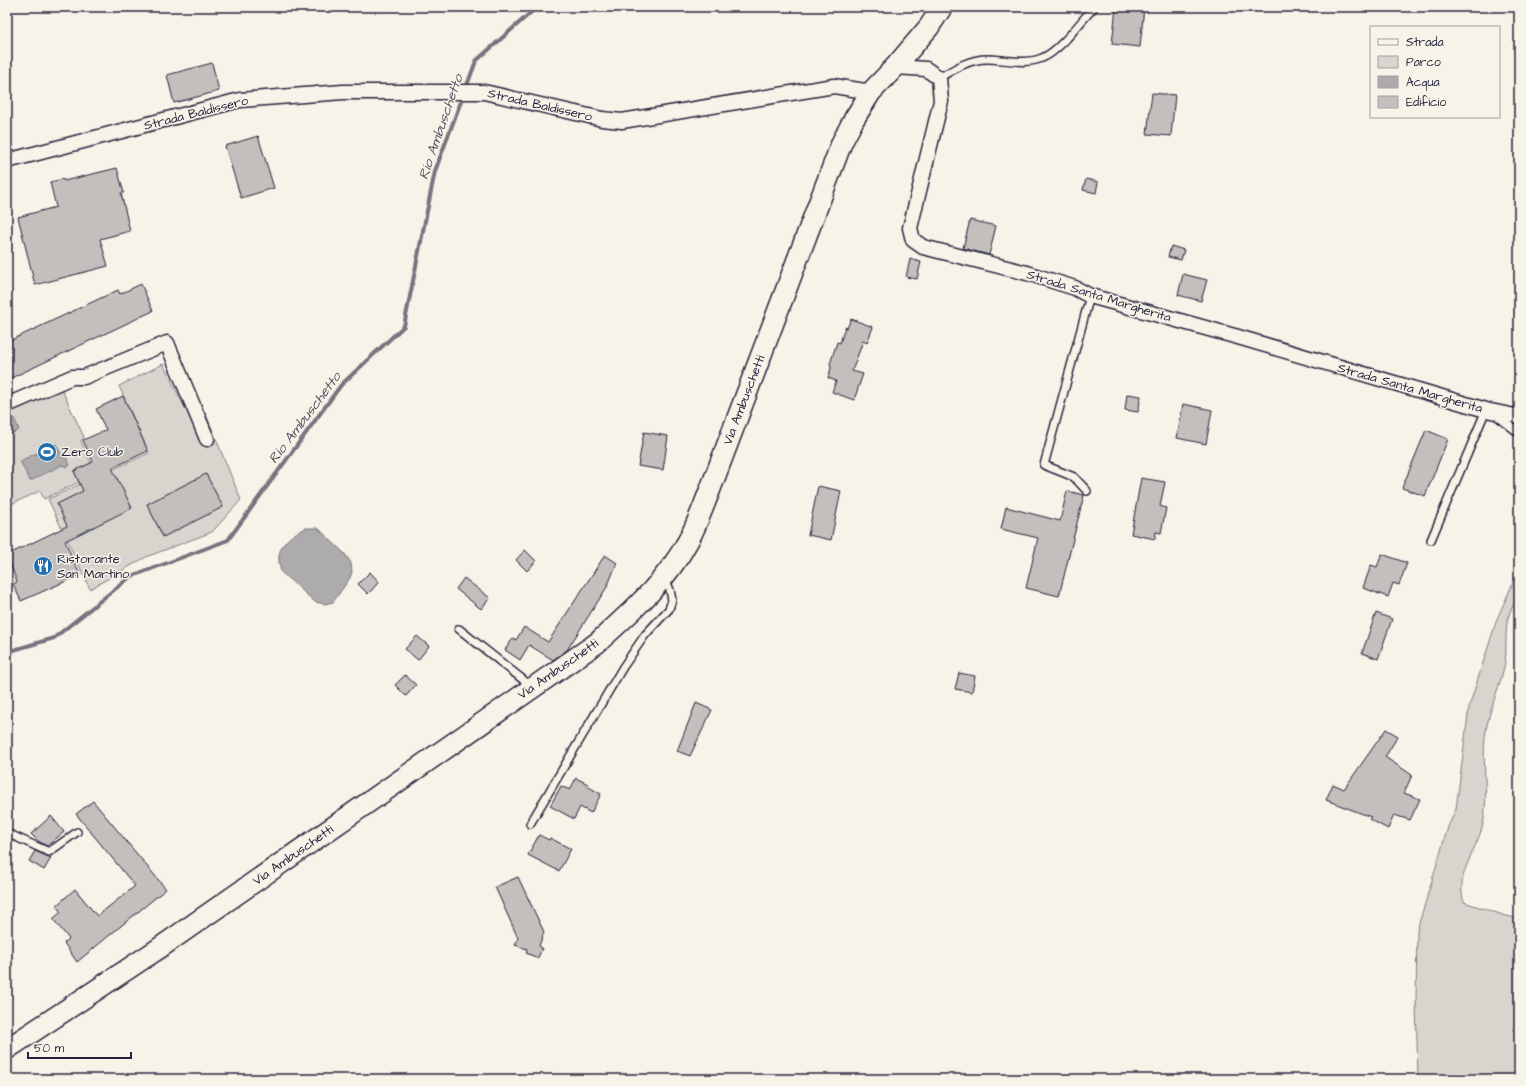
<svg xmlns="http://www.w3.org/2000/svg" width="1526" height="1086" font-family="'Architects Daughter',sans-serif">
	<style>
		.green { fill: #d8d5cf; stroke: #7d7c85 }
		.water { fill: #aeabad; stroke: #76747f }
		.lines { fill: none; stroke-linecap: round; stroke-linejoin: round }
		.stream { stroke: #76747f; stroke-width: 4 }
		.building { fill: #c2bfbd; stroke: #22223b }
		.lane-casing { stroke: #22223b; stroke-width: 10 }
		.street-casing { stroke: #22223b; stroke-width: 17 }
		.secondary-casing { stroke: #22223b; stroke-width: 23 }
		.lane { stroke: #f7f3e8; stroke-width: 7 }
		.street { stroke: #f7f3e8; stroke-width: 14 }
		.secondary { stroke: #f7f3e8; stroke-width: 20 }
		.labels { text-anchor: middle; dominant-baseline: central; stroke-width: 3; stroke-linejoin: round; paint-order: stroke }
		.street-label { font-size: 13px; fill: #22223b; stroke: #f7f3e8 }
		.poi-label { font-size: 13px; fill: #22223b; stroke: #f7f3e8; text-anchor: start }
		.water-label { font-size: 14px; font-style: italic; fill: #535263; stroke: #f7f3e8 }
	</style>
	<rect width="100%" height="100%" fill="#f7f3e8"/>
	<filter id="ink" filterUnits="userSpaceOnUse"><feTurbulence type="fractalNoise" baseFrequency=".025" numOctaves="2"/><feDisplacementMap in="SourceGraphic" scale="8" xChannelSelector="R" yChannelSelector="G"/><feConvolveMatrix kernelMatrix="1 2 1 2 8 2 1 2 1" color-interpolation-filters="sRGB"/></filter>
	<g filter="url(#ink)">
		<g class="green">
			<path d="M163 364 186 410 205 412 241 500 212 532 146 557 90 589 48 499 149 453 119 386Z"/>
			<path d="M61 388 84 437 81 441 91 463 74 471 79 482 44 499 40 491 9 505 7 493V414Z"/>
			<path d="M1519 569C1519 576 1520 584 1519 590 1517 600 1510 609 1508 618 1504 634 1508 651 1504 667 1500 686 1491 705 1487 725 1480 756 1489 788 1484 819 1480 847 1454 873 1464 902L1503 915 1519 919V1079H1418L1416 1003 1417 930 1448 827 1456 809 1469 707 1497 619Z"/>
		</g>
		<g class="water">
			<path d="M14 418 19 430 7 436V421Z"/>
			<path d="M56 444 63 458 66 457 70 465 67 467 62 465 30 481 20 461Z"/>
			<path d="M306 528H318L345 554 351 563 352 572 350 578 333 602 325 604 315 602 281 572C280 567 278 560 279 555 281 542 294 533 306 528Z"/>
		</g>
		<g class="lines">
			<path class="stream" d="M7 652 54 638 130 577 228 540 341 385 404 326 435 171 476 61 537 7"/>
		</g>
		<g class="building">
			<path d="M1116 7H1144L1140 47 1112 44Z"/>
			<path d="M212 63 219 91 174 103 167 75Z"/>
			<path d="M1152 93 1175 95 1171 136 1147 134Z"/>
			<path d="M258 136 274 188 241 198 225 146Z"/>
			<path d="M117 168 124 193H121L130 231 100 239 108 266 35 285 18 217 56 207 50 182 63 179 64 181Z"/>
			<path d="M1086 179 1098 182 1096 193 1083 190Z"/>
			<path d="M970 220 996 226 989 255 963 248Z"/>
			<path d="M1171 246 1184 250 1181 260 1168 257Z"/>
			<path d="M910 259 921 262 917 279 906 277Z"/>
			<path d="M1183 274 1207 280 1201 301 1178 295Z"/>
			<path d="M141 284 153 311 7 380V342L118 290 120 294Z"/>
			<path d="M851 319 873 327 867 343 863 341 852 371 863 374 854 400 832 392 836 381 828 378 831 368 830 364 837 342 840 343 845 327 847 328Z"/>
			<path d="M1127 394 1141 396 1138 412 1125 410Z"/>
			<path d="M123 396 148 451 112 468 132 508 65 541 80 575 21 601 13 584 17 582 7 555 67 526 57 504 83 491 74 471 93 462 83 440 106 430 96 409Z"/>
			<path d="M1183 404 1212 410 1206 444 1177 438Z"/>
			<path d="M1426 430 1448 439 1425 496 1402 488Z"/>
			<path d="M644 432 668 436 663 470 638 466Z"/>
			<path d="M206 474 223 507 163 537 147 504Z"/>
			<path d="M1141 478 1165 482 1160 506 1166 508 1161 533 1156 532 1155 539 1131 534Z"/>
			<path d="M818 486 841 491 831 540 808 535Z"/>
			<path d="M1067 491 1084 495 1059 596 1026 588 1038 538 1001 529 1006 507 1060 521Z"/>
			<path d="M525 550 536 561 527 571 516 560Z"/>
			<path d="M1382 554 1407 563 1399 585 1393 583 1388 597 1363 588 1371 565 1377 567Z"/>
			<path d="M605 555 617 563 607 587 567 650 553 660 529 645 520 660 505 650 513 638 516 640 524 627 548 642Z"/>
			<path d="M370 572 379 582 368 594 358 584Z"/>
			<path d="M464 578 490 598 481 609 456 589Z"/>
			<path d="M1376 613 1392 619 1378 659 1362 653Z"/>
			<path d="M417 636 429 646 418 660 405 649Z"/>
			<path d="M959 673 975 676 972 692 955 689Z"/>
			<path d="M405 675 416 685 406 696 395 685Z"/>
			<path d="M696 703 712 710 690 756 677 751Z"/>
			<path d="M1386 729 1398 736 1385 757 1412 775 1404 793 1420 799 1410 820 1394 815 1388 829 1369 819 1371 817 1326 800 1333 784 1344 789Z"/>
			<path d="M576 778 588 784 587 786 601 794 591 813 580 807 574 819 550 806 561 786 570 790Z"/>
			<path d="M93 801 166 889 77 962 64 943 69 939 53 919 61 912 56 906 75 889 97 916 135 886 76 814Z"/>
			<path d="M51 816 64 832 47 846 38 841 31 834Z"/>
			<path d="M539 835 549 840 550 838 571 849 559 871 528 855Z"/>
			<path d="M35 851 51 858 44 870 29 861Z"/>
			<path d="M518 877 544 932 539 946 542 948 538 958 526 953 527 949 515 945 518 938 495 887Z"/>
		</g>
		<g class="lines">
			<defs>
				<g id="lane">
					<path d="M939 78C954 69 969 59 987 59 1004 59 1026 65 1042 58 1059 52 1081 21 1094 7"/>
					<path d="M1497 416 1519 433"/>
					<path d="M1087 491 1074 477 1044 465 1090 296"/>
					<path d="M1431 540 1486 410"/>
					<path d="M459 629 531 686"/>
					<path d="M530 824 623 667 645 635 669 609 672 600 670 590 665 578"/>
					<path d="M7 833 49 852 77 832"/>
				</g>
				<g id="street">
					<path d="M895 67 926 69 939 78 941 101 910 228 913 240 923 247 1027 273 1075 288 1090 296 1238 337 1486 410 1515 416"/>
					<path d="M7 161 240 100 343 92H484L602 119 622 121 834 86 871 92"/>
					<path d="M7 405 72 377H84L167 343 207 439"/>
				</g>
				<path id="secondary" d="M7 1049 158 949 597 643C631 612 666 582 688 541 697 525 703 507 710 490L842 142 854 119 871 92 895 67 929 27 942 7"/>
			</defs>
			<use href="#lane" class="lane-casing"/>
			<use href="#street" class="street-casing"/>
			<use href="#secondary" class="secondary-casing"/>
			<use href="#lane" class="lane"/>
			<use href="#street" class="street"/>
			<use href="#secondary" class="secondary"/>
		</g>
	</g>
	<defs>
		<symbol id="stadium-disc" viewBox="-11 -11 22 22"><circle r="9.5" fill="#1f6fb2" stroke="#f7f3e8"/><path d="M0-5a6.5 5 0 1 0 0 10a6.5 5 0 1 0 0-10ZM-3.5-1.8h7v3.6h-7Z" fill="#fff"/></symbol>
		<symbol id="restaurant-disc" viewBox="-11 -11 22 22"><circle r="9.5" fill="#1f6fb2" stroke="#f7f3e8"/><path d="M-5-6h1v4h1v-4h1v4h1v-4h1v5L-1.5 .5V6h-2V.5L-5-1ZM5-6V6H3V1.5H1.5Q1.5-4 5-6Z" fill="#fff"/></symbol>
	</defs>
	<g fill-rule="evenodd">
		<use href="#stadium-disc" x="36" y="441" width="22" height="22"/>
		<use href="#restaurant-disc" x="32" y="555" width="22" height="22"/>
	</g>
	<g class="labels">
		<g class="street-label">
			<text transform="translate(540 105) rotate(13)">Strada Baldissero</text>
			<text transform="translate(196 113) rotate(-14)">Strada Baldissero</text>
			<text transform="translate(1099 296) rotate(17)">Strada Santa Margherita</text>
			<text transform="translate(1410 388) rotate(16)">Strada Santa Margherita</text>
			<text transform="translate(744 400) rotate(-69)">Via Ambuschetti</text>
			<text transform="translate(558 669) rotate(-35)">Via Ambuschetti</text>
			<text transform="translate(293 855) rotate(-35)">Via Ambuschetti</text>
		</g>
		<g class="poi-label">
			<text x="61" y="452">Zero Club</text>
			<text x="57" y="559">Ristorante<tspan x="57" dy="15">San Martino</tspan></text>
		</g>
		<g class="water-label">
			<text transform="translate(441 127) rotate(-71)">Rio Ambuschetto</text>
			<text transform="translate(305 418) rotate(-53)">Rio Ambuschetto</text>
		</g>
	</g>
	<rect width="1526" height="1086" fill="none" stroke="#f7f3e8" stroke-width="24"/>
	<rect x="12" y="12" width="1502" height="1062" fill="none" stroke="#22223b" stroke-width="1.5" filter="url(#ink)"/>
	<rect x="1370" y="26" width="130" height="92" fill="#f7f3e8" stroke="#a29fa3"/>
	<rect x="1378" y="39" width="20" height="6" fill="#f7f3e8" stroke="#a29fa3"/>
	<text x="1406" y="46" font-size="12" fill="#22223b">Strada</text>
	<rect x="1378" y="56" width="20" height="12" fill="#d8d5cf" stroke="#a29fa3"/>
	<text x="1406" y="66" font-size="12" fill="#22223b">Parco</text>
	<rect x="1378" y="76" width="20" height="12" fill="#aeabad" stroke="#a29fa3"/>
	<text x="1406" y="86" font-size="12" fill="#22223b">Acqua</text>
	<rect x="1378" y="96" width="20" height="12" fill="#c2bfbd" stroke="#a29fa3"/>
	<text x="1406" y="106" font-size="12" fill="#22223b">Edificio</text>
	<path d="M28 1052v6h103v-6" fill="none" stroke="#22223b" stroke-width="2"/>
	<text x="34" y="1052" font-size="12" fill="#22223b" stroke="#f7f3e8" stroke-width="3" paint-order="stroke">50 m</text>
</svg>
